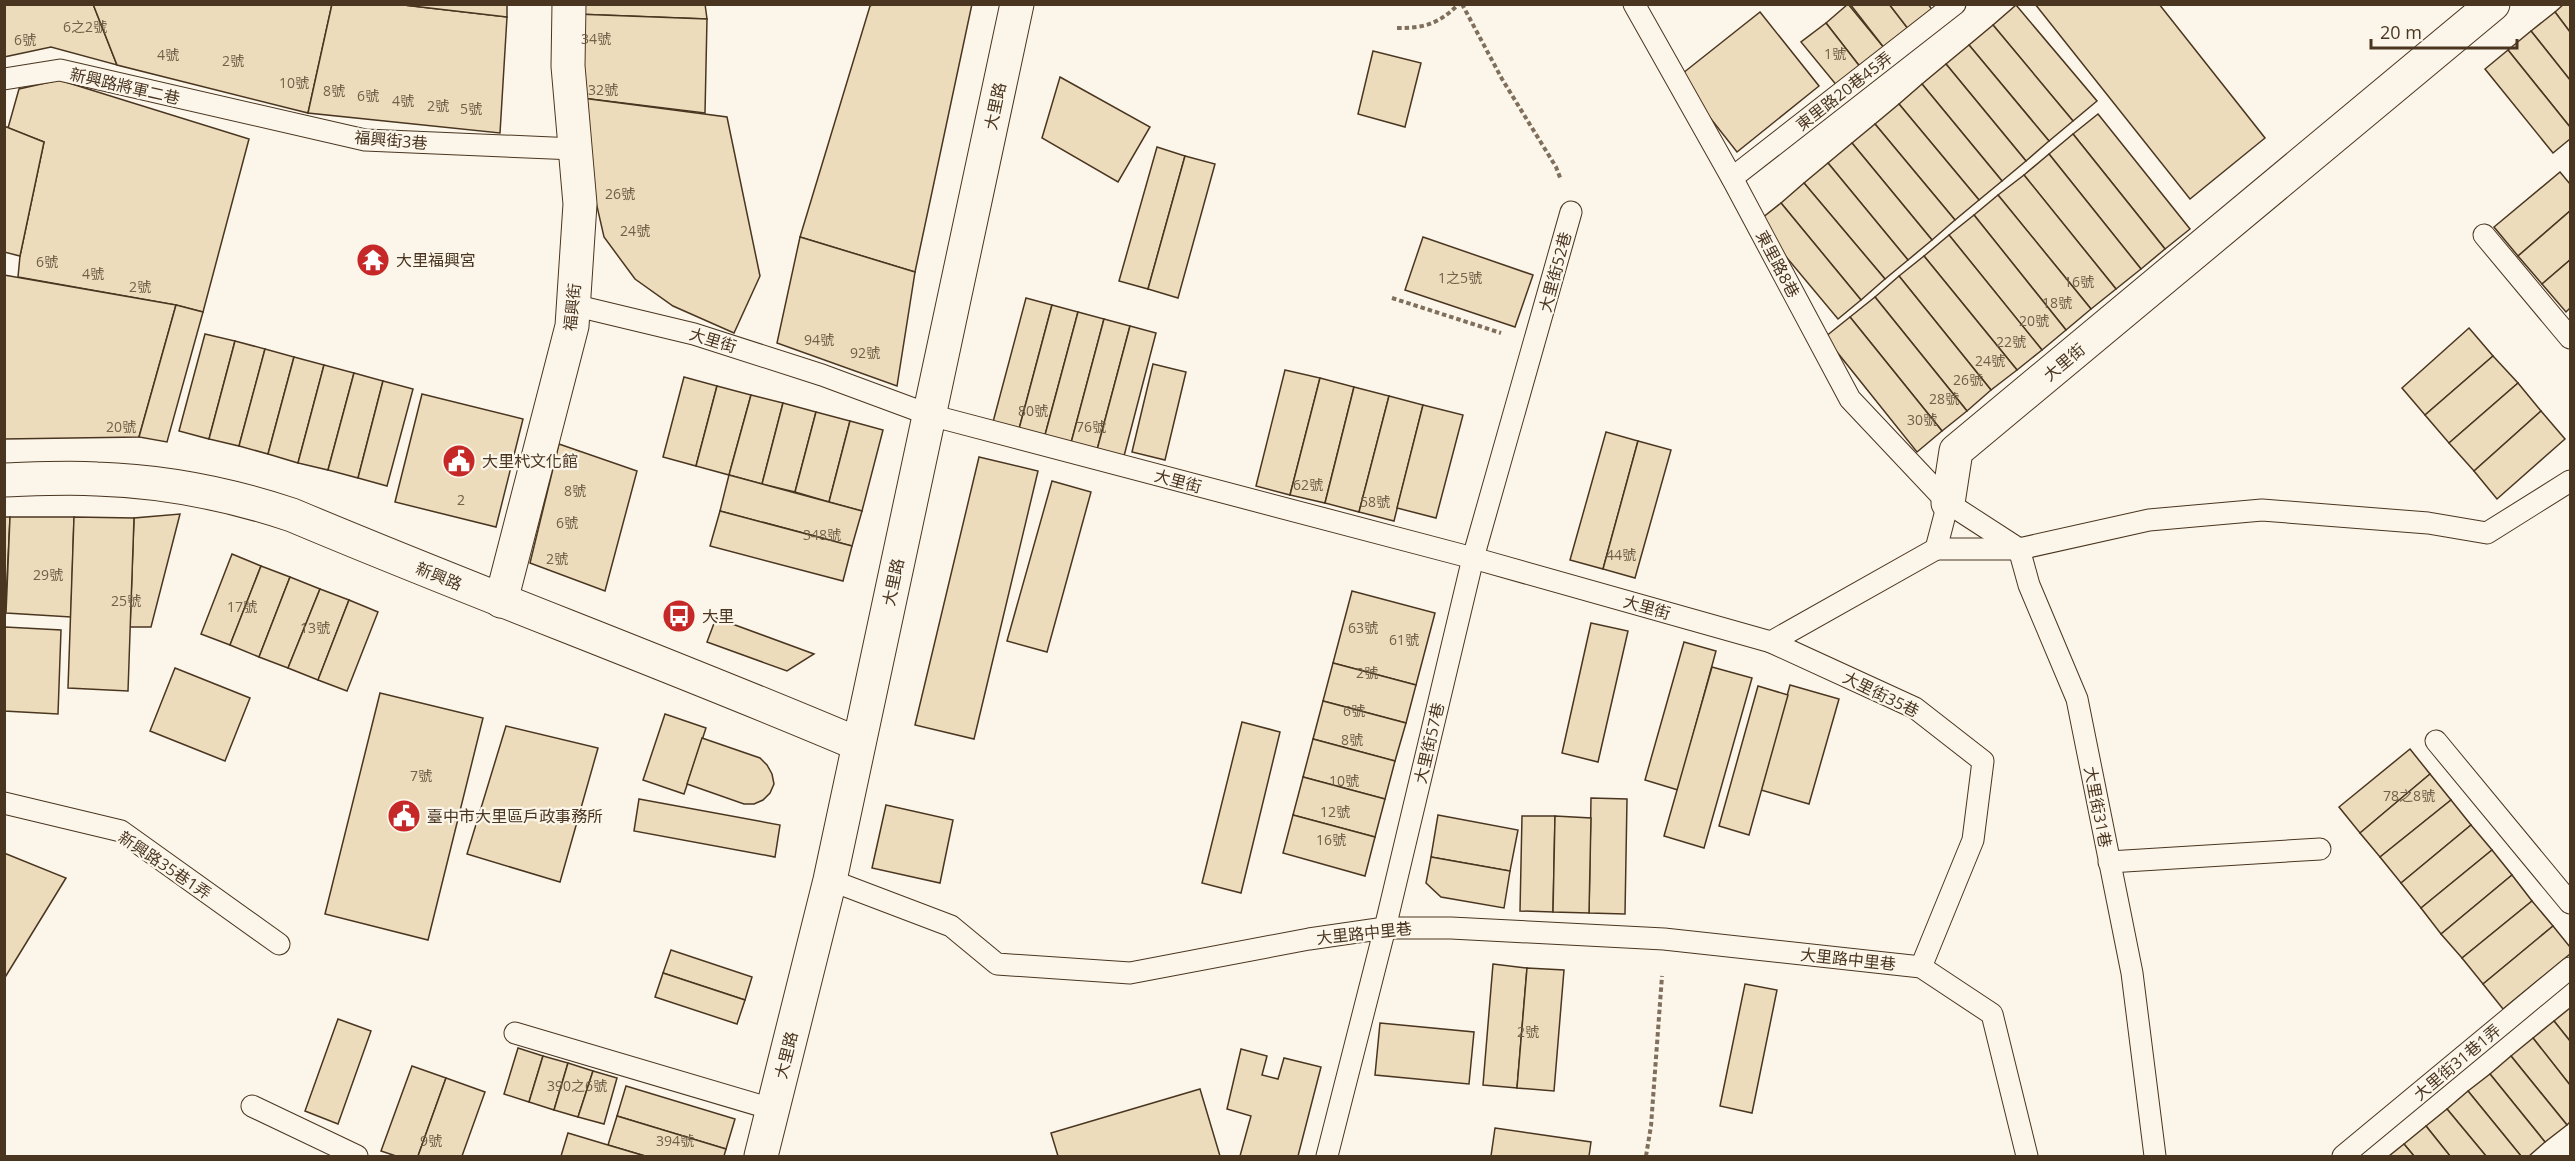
<svg xmlns="http://www.w3.org/2000/svg" width="2575" height="1161" font-family="'Open Sans','Noto Sans TC',sans-serif">
	<style>
		.building { fill: #ecdcbc; stroke: #4a3520; stroke-width: 1.5 }
		.lines { fill: none; stroke-linecap: round; stroke-linejoin: round }
		.lane-casing { stroke: #4a3520; stroke-width: 23 }
		.street-casing { stroke: #4a3520; stroke-width: 35 }
		.secondary-casing { stroke: #4a3520; stroke-width: 35 }
		.path { stroke: #7f6f5c; stroke-width: 4; stroke-dasharray: 4.5 3; stroke-linecap: butt }
		.lane { stroke: #fbf6e9; stroke-width: 21 }
		.street { stroke: #fbf6e9; stroke-width: 33 }
		.secondary { stroke: #fbf6e9; stroke-width: 33 }
		.labels { text-anchor: middle; dominant-baseline: central; stroke-width: 4.5; stroke-linejoin: round; paint-order: stroke }
		.number-label { font-size: 14px; fill: #725f47 }
		.street-label { font-size: 16px; fill: #4a3520; stroke: #fbf6e9 }
		.poi-label { font-size: 16px; fill: #4a3520; stroke: #fbf6e9; text-anchor: start }
	</style>
	<rect width="100%" height="100%" fill="#fbf6e9"/>
	<g class="building">
		<path d="M4 4H93L117 65 51 47 4 57Z"/>
		<path d="M93 4H332L308 113 117 65Z"/>
		<path d="M332 4H395L507 17 500 133 308 113Z"/>
		<path d="M395 4H507V17Z"/>
		<path d="M576 4H705L707 19 575 14Z"/>
		<path d="M874 4H972L915 272 800 237 870 6Z"/>
		<path d="M1848 4 1885 49 1861 68 1826 23Z"/>
		<path d="M1850 4H1889L1909 30 1885 49Z"/>
		<path d="M1889 4H1928L1933 11 1909 30Z"/>
		<path d="M2035 4H2159L2265 138 2190 199Z"/>
		<path d="M2564 4H2570V32L2555 12Z"/>
		<path d="M2016 5 2097 101 2073 121 1993 25Z"/>
		<path d="M1760 12 1819 86 1737 152 1678 77Z"/>
		<path d="M2555 12 2570 32V80L2531 31Z"/>
		<path d="M575 14 707 19 705 113 582 98Z"/>
		<path d="M1826 23 1861 68 1838 87 1801 42Z"/>
		<path d="M1993 25 2073 121 2049 141 1969 45Z"/>
		<path d="M2531 31 2570 80V127L2508 50Z"/>
		<path d="M1969 45 2049 141 2026 161 1946 64Z"/>
		<path d="M2508 50 2570 127V139L2553 153 2485 69Z"/>
		<path d="M1373 51 1421 63 1405 127 1358 114Z"/>
		<path d="M1946 64 2026 161 2002 181 1922 84Z"/>
		<path d="M1060 77 1150 127 1118 182 1042 138Z"/>
		<path d="M59 80 249 139 203 312 176 305 18 277 20 256 44 142 8 128 19 89Z"/>
		<path d="M1922 84 2002 181 1979 200 1899 104Z"/>
		<path d="M582 98 727 117 760 276 734 333 673 306 635 279 604 237 588 167Z"/>
		<path d="M1899 104 1979 200 1955 220 1875 124Z"/>
		<path d="M2098 114 2190 229 2165 249 2073 134Z"/>
		<path d="M1875 124 1955 220 1932 240 1852 143Z"/>
		<path d="M4 126 44 142 20 256 4 252Z"/>
		<path d="M2073 134 2165 249 2141 269 2049 154Z"/>
		<path d="M1852 143 1932 240 1908 260 1828 163Z"/>
		<path d="M1157 147 1185 156 1148 289 1119 281Z"/>
		<path d="M2049 154 2141 269 2116 289 2024 175Z"/>
		<path d="M1185 156 1215 164 1178 298 1148 289Z"/>
		<path d="M1828 163 1908 260 1885 279 1804 183Z"/>
		<path d="M2560 172 2570 184V211L2518 256 2494 227Z"/>
		<path d="M2024 175 2116 289 2091 309 1998 195Z"/>
		<path d="M1804 183 1885 279 1861 300 1781 203Z"/>
		<path d="M1998 195 2091 309 2066 330 1974 215Z"/>
		<path d="M1781 203 1861 300 1838 319 1757 222Z"/>
		<path d="M2570 211V260L2542 284 2518 256Z"/>
		<path d="M1974 215 2066 330 2042 350 1949 235Z"/>
		<path d="M1949 235 2042 350 2017 370 1924 256Z"/>
		<path d="M800 237 915 272 897 386 777 343Z"/>
		<path d="M1423 237 1533 275 1515 327 1405 290Z"/>
		<path d="M1924 256 2017 370 1991 390 1899 276Z"/>
		<path d="M2570 260V308L2566 312 2542 284Z"/>
		<path d="M4 275 176 305 139 437 4 439Z"/>
		<path d="M1899 276 1991 390 1967 411 1875 297Z"/>
		<path d="M1875 297 1967 411 1942 431 1850 317Z"/>
		<path d="M1026 298 1052 305 1019 429 993 422Z"/>
		<path d="M176 305 203 312 167 442 139 437Z"/>
		<path d="M1052 305 1078 312 1045 435 1019 429Z"/>
		<path d="M1078 312 1104 319 1071 443 1045 435Z"/>
		<path d="M1850 317 1942 431 1917 452 1825 337Z"/>
		<path d="M1104 319 1130 326 1097 450 1071 443Z"/>
		<path d="M1130 326 1156 333 1124 456 1097 450Z"/>
		<path d="M2469 328 2493 356 2425 415 2402 388Z"/>
		<path d="M205 334 235 341 209 439 179 431Z"/>
		<path d="M235 341 265 349 239 446 209 439Z"/>
		<path d="M265 349 294 357 268 454 239 446Z"/>
		<path d="M2493 356 2518 383 2449 443 2425 415Z"/>
		<path d="M294 357 324 365 298 463 268 454Z"/>
		<path d="M1153 364 1186 372 1165 460 1132 452Z"/>
		<path d="M324 365 354 373 328 470 298 463Z"/>
		<path d="M1285 370 1320 378 1290 495 1256 486Z"/>
		<path d="M354 373 383 381 358 478 328 470Z"/>
		<path d="M684 377 717 386 696 466 663 457Z"/>
		<path d="M1320 378 1354 387 1325 503 1290 495Z"/>
		<path d="M383 381 413 389 387 486 358 478Z"/>
		<path d="M2518 383 2541 411 2474 471 2449 443Z"/>
		<path d="M717 386 751 395 729 475 696 466Z"/>
		<path d="M1354 387 1389 396 1359 512 1325 503Z"/>
		<path d="M422 394 523 419 496 527 395 502Z"/>
		<path d="M751 395 783 403 762 484 729 475Z"/>
		<path d="M1389 396 1423 405 1394 521 1359 512Z"/>
		<path d="M783 403 816 412 795 492 762 484Z"/>
		<path d="M1423 405 1463 415 1436 518 1397 508Z"/>
		<path d="M2541 411 2565 439 2497 499 2474 471Z"/>
		<path d="M816 412 850 421 829 502 795 492Z"/>
		<path d="M850 421 883 430 862 511 829 502Z"/>
		<path d="M1606 432 1638 441 1603 569 1570 560Z"/>
		<path d="M1638 441 1671 450 1635 578 1603 569Z"/>
		<path d="M559 444 637 471 605 591 530 563Z"/>
		<path d="M979 457 1038 471 974 739 915 725Z"/>
		<path d="M729 475 862 511 852 546 720 511Z"/>
		<path d="M1052 481 1091 492 1047 652 1007 641Z"/>
		<path d="M720 511 852 546 843 581 710 546Z"/>
		<path d="M180 514 151 627H130L134 518Z"/>
		<path d="M4 517H10L4 643Z"/>
		<path d="M10 517H74L71 617 6 613Z"/>
		<path d="M74 517 134 518 128 691 68 688Z"/>
		<path d="M232 554 261 566 230 645 201 634Z"/>
		<path d="M261 566 290 577 259 657 230 645Z"/>
		<path d="M290 577 320 589 288 668 259 657Z"/>
		<path d="M320 589 349 600 318 680 288 668Z"/>
		<path d="M1352 591 1435 613 1416 685 1333 663Z"/>
		<path d="M349 600 378 612 347 691 318 680Z"/>
		<path d="M716 618 814 654 787 671 707 642Z"/>
		<path d="M1591 623 1628 631 1598 762 1562 753Z"/>
		<path d="M5 627 61 630 58 714 4 711Z"/>
		<path d="M1684 642 1716 651 1678 790 1645 780Z"/>
		<path d="M1333 663 1416 685 1406 723 1323 701Z"/>
		<path d="M1712 667 1752 678 1704 848 1664 836Z"/>
		<path d="M175 668 250 698 225 761 150 731Z"/>
		<path d="M1790 685 1839 699 1809 804 1761 790Z"/>
		<path d="M1758 686 1788 695 1749 835 1719 826Z"/>
		<path d="M380 693 483 718 428 940 325 914Z"/>
		<path d="M1323 701 1406 723 1395 761 1313 739Z"/>
		<path d="M665 714 706 728 684 794 643 780Z"/>
		<path d="M1242 722 1280 732 1241 893 1202 883Z"/>
		<path d="M506 726 598 748 560 882 467 854Z"/>
		<path d="M702 738 760 758 767 765 772 774 774 784 770 793 763 800 754 804H744L687 784Z"/>
		<path d="M1313 739 1395 761 1385 799 1303 777Z"/>
		<path d="M2410 749 2430 774 2360 833 2339 807Z"/>
		<path d="M2430 774 2451 800 2380 857 2360 833Z"/>
		<path d="M1303 777 1385 799 1375 837 1293 815Z"/>
		<path d="M1591 798 1627 799 1625 914 1589 913Z"/>
		<path d="M639 799 780 825 775 857 634 831Z"/>
		<path d="M2451 800 2471 825 2401 883 2380 857Z"/>
		<path d="M886 805 953 820 940 883 872 868Z"/>
		<path d="M1293 815 1375 837 1365 876 1283 853Z"/>
		<path d="M1438 815 1518 830 1510 871 1431 857Z"/>
		<path d="M1522 816H1555L1553 912 1520 911Z"/>
		<path d="M1555 816 1591 818 1589 913 1553 912Z"/>
		<path d="M2471 825 2492 850 2421 908 2401 883Z"/>
		<path d="M2492 850 2512 875 2441 934 2421 908Z"/>
		<path d="M4 853 66 878 4 979Z"/>
		<path d="M1431 857 1510 871 1504 908 1441 897 1426 883Z"/>
		<path d="M2512 875 2532 901 2462 958 2441 934Z"/>
		<path d="M2532 901 2553 926 2483 984 2462 958Z"/>
		<path d="M2553 926 2570 947V954L2503 1009 2483 984Z"/>
		<path d="M671 950 752 977 745 1000 663 973Z"/>
		<path d="M1493 964 1527 968 1517 1088 1483 1085Z"/>
		<path d="M1527 968 1564 970 1554 1091 1517 1088Z"/>
		<path d="M663 973 745 1000 737 1024 655 997Z"/>
		<path d="M1745 984 1777 990 1752 1113 1720 1106Z"/>
		<path d="M2570 1008V1041L2554 1021Z"/>
		<path d="M338 1019 371 1031 338 1124 305 1111Z"/>
		<path d="M2554 1021 2570 1041V1085L2533 1038Z"/>
		<path d="M1380 1023 1474 1032 1469 1084 1375 1075Z"/>
		<path d="M2533 1038 2570 1085V1122L2567 1125 2511 1056Z"/>
		<path d="M518 1048 543 1056 529 1102 504 1094Z"/>
		<path d="M1241 1049 1267 1056 1262 1075 1278 1079 1284 1058 1321 1067 1298 1156H1240L1251 1116 1227 1109Z"/>
		<path d="M543 1056 568 1063 554 1110 529 1102Z"/>
		<path d="M2511 1056 2567 1125 2545 1142 2490 1074Z"/>
		<path d="M568 1063 593 1071 578 1117 554 1110Z"/>
		<path d="M412 1066 446 1078 418 1156H396L381 1151Z"/>
		<path d="M593 1071 617 1078 604 1124 578 1117Z"/>
		<path d="M2490 1074 2545 1142 2529 1156H2521L2468 1091Z"/>
		<path d="M446 1078 485 1092 462 1156H418Z"/>
		<path d="M626 1086 735 1119 726 1149 617 1116Z"/>
		<path d="M1200 1089 1220 1156H1058L1051 1133Z"/>
		<path d="M2468 1091 2521 1156H2486L2447 1109Z"/>
		<path d="M2447 1109 2486 1156H2450L2426 1126Z"/>
		<path d="M617 1116 726 1149 724 1156H645L608 1145Z"/>
		<path d="M2426 1126 2450 1156H2414L2404 1144Z"/>
		<path d="M1495 1128 1591 1142 1589 1156H1491Z"/>
		<path d="M568 1133 608 1145 645 1156H561Z"/>
		<path d="M2404 1144 2414 1156H2389Z"/>
	</g>
	<g class="lines">
		<defs>
			<g id="lane">
				<path d="M1634 4 1732 178 1850 399 1948 503 2019 549 2029 585 2077 699 2132 973 2155 1156"/>
				<path d="M4 79 60 70 365 140 575 149"/>
				<path d="M1732 178 1955 4"/>
				<path d="M2484 235 2570 338"/>
				<path d="M573 305 694 334 822 375 930 415 1473 558 1771 642 1936 549 1948 503"/>
				<path d="M1936 549H2019L2149 520 2262 510 2428 523 2487 533 2570 481"/>
				<path d="M1771 642 1915 708 1983 761 1973 840 1921 967"/>
				<path d="M2436 741 2570 903"/>
				<path d="M4 803 121 831 279 944"/>
				<path d="M2109 862 2320 849"/>
				<path d="M830 880 951 926 997 964 1130 973 1309 939 1385 928H1451L1664 939 1921 967 1992 1014 2027 1156"/>
				<path d="M515 1033 772 1109"/>
				<path d="M252 1106 357 1156"/>
				<path d="M1327 1156 1385 928 1473 558 1571 212"/>
				<path d="M2343 1156 2570 968"/>
			</g>
			<g id="street">
				<path d="M1948 503 1956 451 2493 4"/>
				<path d="M501 601 572 326 580 204 568 66 569 4"/>
			</g>
			<g id="secondary">
				<path d="M4 480C35 479 66 477 97 479 163 481 229 494 292 515 479 594 670 664 858 744"/>
				<path d="M761 1156 830 880 1017 4"/>
			</g>
		</defs>
		<use href="#lane" class="lane-casing"/>
		<use href="#street" class="street-casing"/>
		<use href="#secondary" class="secondary-casing"/>
		<g class="path">
			<path d="M1462 4 1502 79 1556 167 1561 180"/>
			<path d="M1397 28C1426 28 1438 24 1459 4"/>
			<path d="M1392 298 1501 333"/>
			<path d="M1646 1156 1651 1126 1662 976"/>
		</g>
		<use href="#lane" class="lane"/>
		<use href="#street" class="street"/>
		<use href="#secondary" class="secondary"/>
	</g>
	<defs>
		<symbol id="temple-disc" viewBox="-11 -11 22 22"><circle r="9.5" fill="#c62828" stroke="#fbf6e9"/><path d="M0-6L5-2H3V0L6.5 2.5H4V6H1.5V3h-3V6H-4V2.5H-6.5L-3 0V-2H-5Z" fill="#fff"/></symbol>
		<symbol id="civic-disc" viewBox="-11 -11 22 22"><circle r="9.5" fill="#c62828" stroke="#fbf6e9"/><path d="M-.6-6.5H3V-4.5H.6V-3L4-1V1h2V6H-6V1h2V-1L-.6-3ZM-1.2 2.5V6h2.4V2.5Z" fill="#fff"/></symbol>
		<symbol id="bus-disc" viewBox="-11 -11 22 22"><circle r="9.5" fill="#c62828" stroke="#fbf6e9"/><path d="M-5-6H5V4H4V6H2V4H-2V6H-4V4H-5ZM-3.5-4V0h7V-4ZM-3.5 1.2v1.5H-2V1.2ZM2 1.2v1.5H3.5V1.2Z" fill="#fff"/></symbol>
	</defs>
	<g fill-rule="evenodd">
		<use href="#temple-disc" x="354" y="241" width="38" height="38"/>
		<use href="#civic-disc" x="440" y="442" width="38" height="38"/>
		<use href="#bus-disc" x="660" y="597" width="38" height="38"/>
		<use href="#civic-disc" x="385" y="797" width="38" height="38"/>
	</g>
	<g class="labels">
		<g class="number-label">
			<text x="85" y="26">6之2號</text>
			<text x="596" y="38">34號</text>
			<text x="25" y="39">6號</text>
			<text x="1835" y="53">1號</text>
			<text x="168" y="54">4號</text>
			<text x="233" y="60">2號</text>
			<text x="294" y="82">10號</text>
			<text x="603" y="89">32號</text>
			<text x="334" y="90">8號</text>
			<text x="368" y="95">6號</text>
			<text x="403" y="100">4號</text>
			<text x="438" y="105">2號</text>
			<text x="471" y="108">5號</text>
			<text x="620" y="193">26號</text>
			<text x="635" y="230">24號</text>
			<text x="47" y="261">6號</text>
			<text x="93" y="273">4號</text>
			<text x="1460" y="277">1之5號</text>
			<text x="2079" y="281">16號</text>
			<text x="140" y="286">2號</text>
			<text x="2057" y="302">18號</text>
			<text x="2034" y="320">20號</text>
			<text x="819" y="339">94號</text>
			<text x="2011" y="341">22號</text>
			<text x="865" y="352">92號</text>
			<text x="1990" y="360">24號</text>
			<text x="1968" y="379">26號</text>
			<text x="1944" y="398">28號</text>
			<text x="1033" y="410">80號</text>
			<text x="1922" y="419">30號</text>
			<text x="121" y="426">20號</text>
			<text x="1091" y="426">76號</text>
			<text x="1308" y="484">62號</text>
			<text x="575" y="490">8號</text>
			<text x="461" y="499">2</text>
			<text x="1375" y="501">58號</text>
			<text x="567" y="522">6號</text>
			<text x="822" y="534">348號</text>
			<text x="1621" y="554">44號</text>
			<text x="557" y="558">2號</text>
			<text x="48" y="574">29號</text>
			<text x="126" y="600">25號</text>
			<text x="242" y="606">17號</text>
			<text x="315" y="627">13號</text>
			<text x="1363" y="627">63號</text>
			<text x="1404" y="639">61號</text>
			<text x="1367" y="672">2號</text>
			<text x="1354" y="710">6號</text>
			<text x="1352" y="739">8號</text>
			<text x="421" y="775">7號</text>
			<text x="1344" y="780">10號</text>
			<text x="2409" y="795">78之8號</text>
			<text x="1335" y="811">12號</text>
			<text x="1331" y="839">16號</text>
			<text x="1528" y="1031">2號</text>
			<text x="577" y="1085">390之6號</text>
			<text x="431" y="1140">9號</text>
			<text x="675" y="1140">394號</text>
		</g>
		<g class="street-label">
			<text transform="translate(125 86) rotate(13)">新興路將軍二巷</text>
			<text transform="translate(1844 91) rotate(-38)">東里路20巷45弄</text>
			<text transform="translate(995 106) rotate(-78)">大里路</text>
			<text transform="translate(391 140) rotate(5)">福興街3巷</text>
			<text transform="translate(1778 264) rotate(62)">東里路8巷</text>
			<text transform="translate(1555 272) rotate(-75)">大里街52巷</text>
			<text transform="translate(572 307) rotate(-84)">福興街</text>
			<text transform="translate(713 340) rotate(17)">大里街</text>
			<text transform="translate(2064 362) rotate(-40)">大里街</text>
			<text transform="translate(1178 481) rotate(15)">大里街</text>
			<text transform="translate(439 576) rotate(22)">新興路</text>
			<text transform="translate(893 582) rotate(-78)">大里路</text>
			<text transform="translate(1647 607) rotate(16)">大里街</text>
			<text transform="translate(1881 694) rotate(26)">大里街35巷</text>
			<text transform="translate(1429 743) rotate(-77)">大里街57巷</text>
			<text transform="translate(2098 807) rotate(79)">大里街31巷</text>
			<text transform="translate(165 865) rotate(34)">新興路35巷1弄</text>
			<text transform="translate(1364 933) rotate(-6)">大里路中里巷</text>
			<text transform="translate(1848 959) rotate(6)">大里路中里巷</text>
			<text transform="translate(786 1055) rotate(-76)">大里路</text>
			<text transform="translate(2457 1062) rotate(-40)">大里街31巷1弄</text>
		</g>
		<g class="poi-label">
			<text x="396" y="260">大里福興宮</text>
			<text x="482" y="461">大里杙文化館</text>
			<text x="702" y="616">大里</text>
			<text x="427" y="816">臺中市大里區戶政事務所</text>
		</g>
	</g>
	<rect width="2575" height="1161" fill="none" stroke="#4a3520" stroke-width="12"/>
	<path d="M2371 39v9h146v-9" fill="none" stroke="#4a3520" stroke-width="3"/>
	<text x="2380" y="39" font-size="18" fill="#4a3520" stroke="#fbf6e9" stroke-width="4.5" paint-order="stroke">20 m</text>
</svg>
